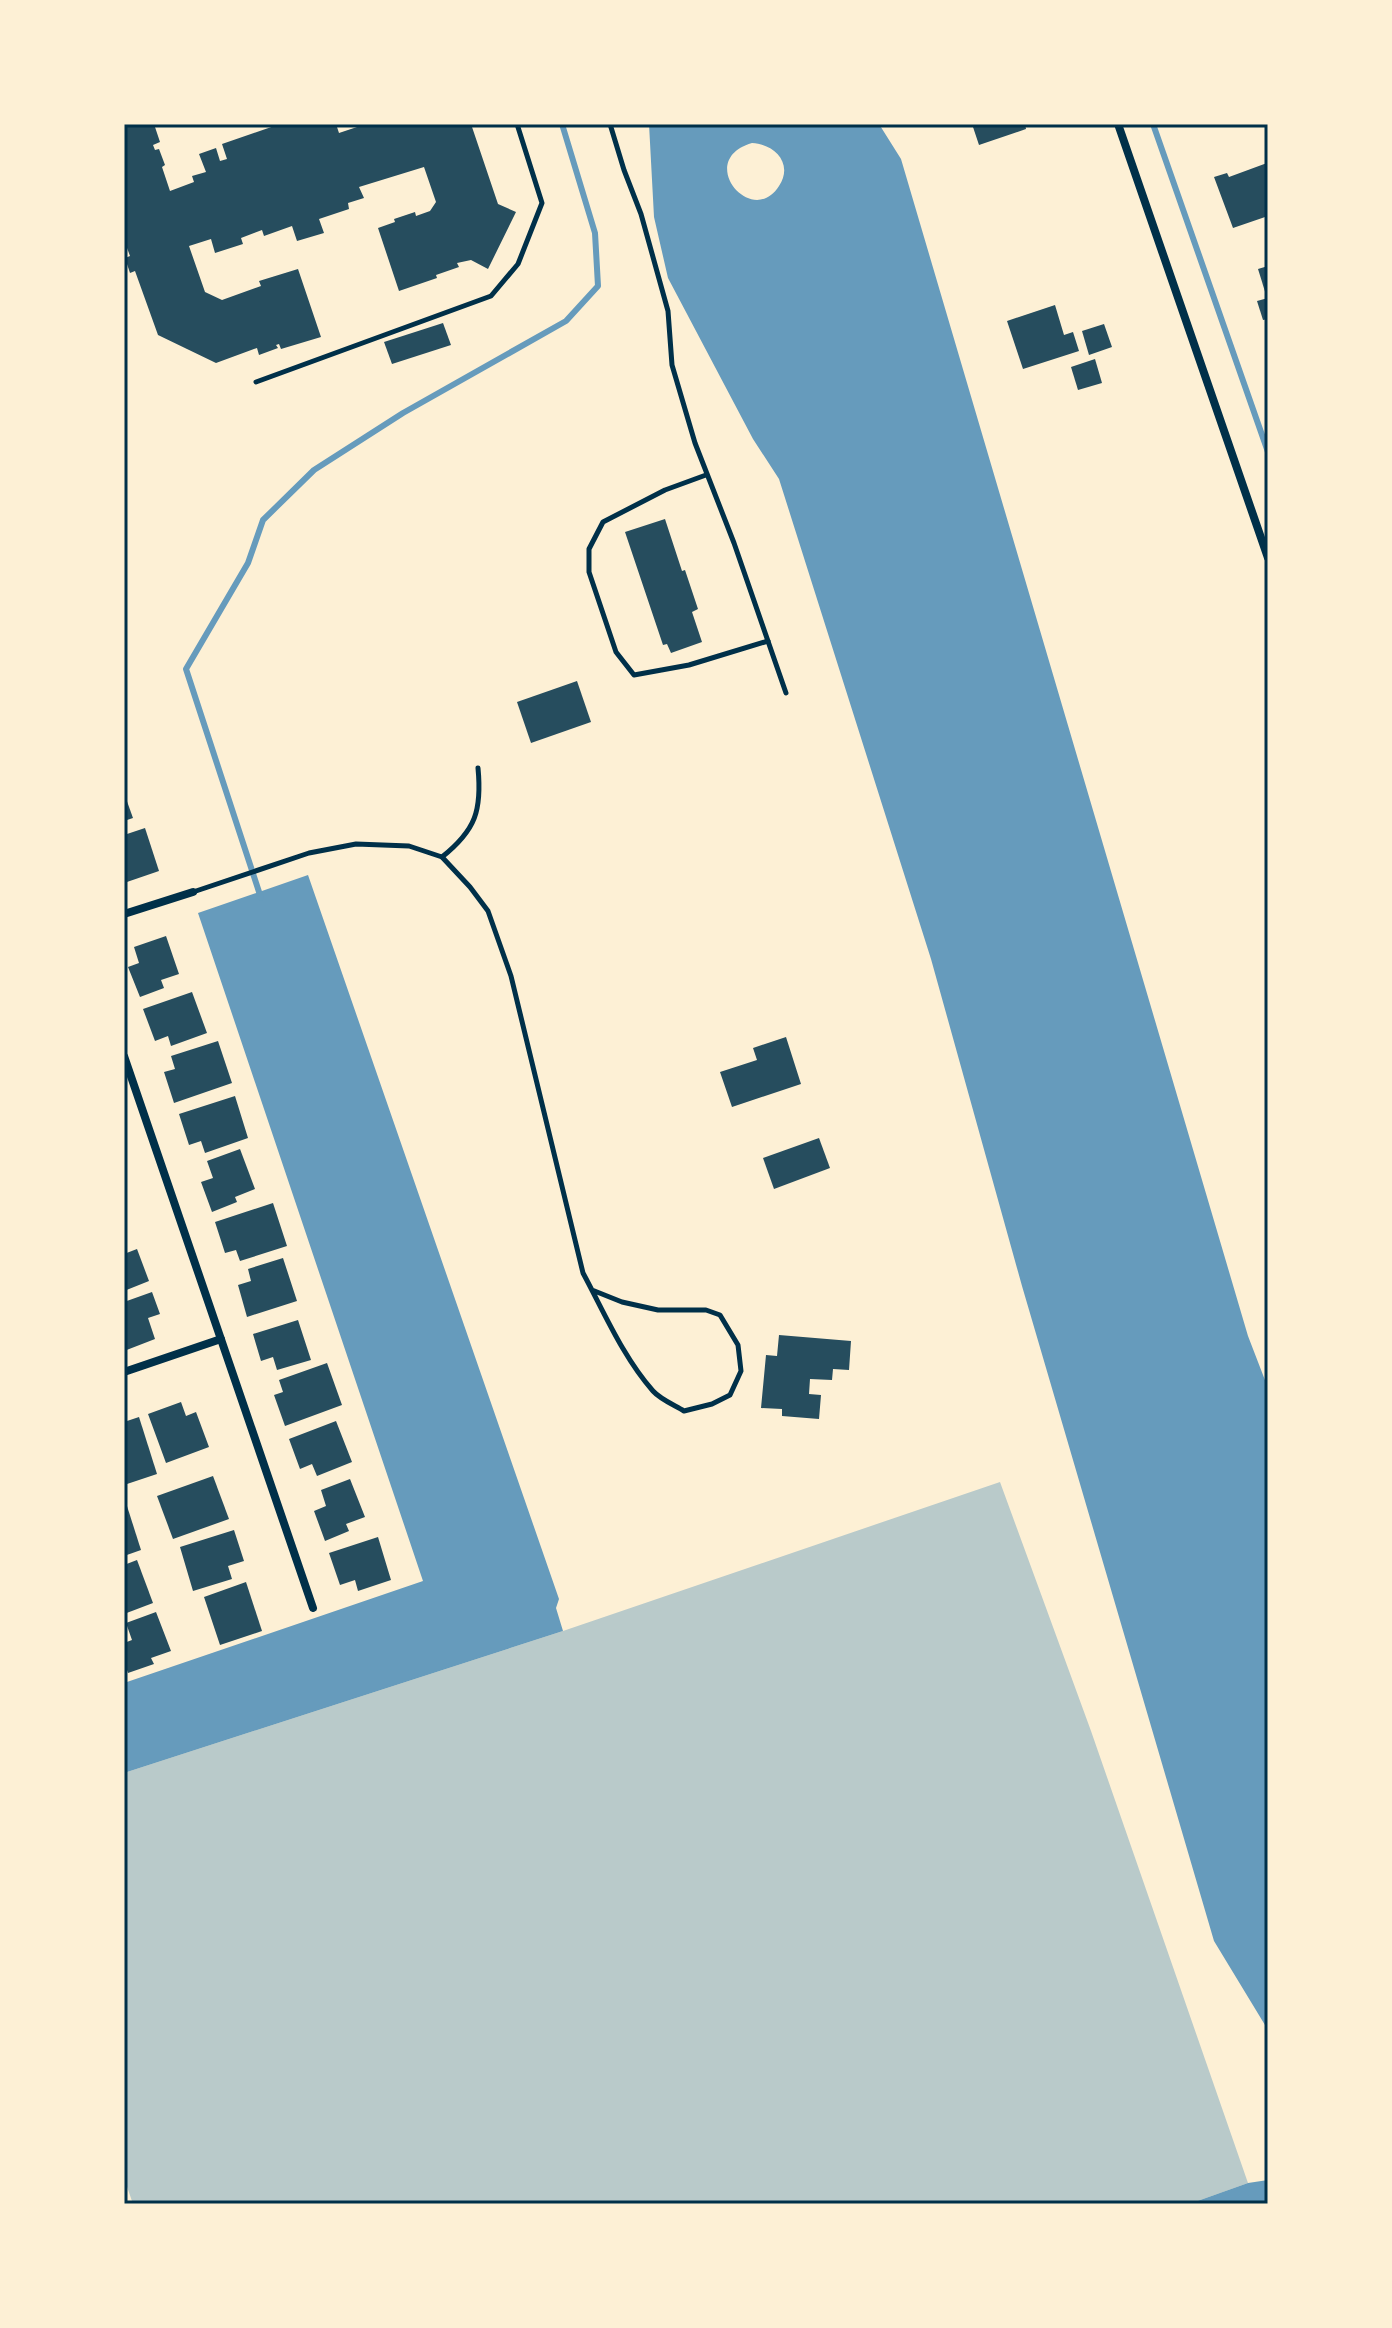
<svg xmlns="http://www.w3.org/2000/svg" width="1392" height="2328" font-family="'Exo 2',sans-serif">
	<style>
		.green { fill: #b9caca }
		.water { fill: #669bbc; fill-rule: evenodd }
		.lines { fill: none; stroke-linecap: round; stroke-linejoin: round }
		.stream { stroke: #669bbc; stroke-width: 6 }
		.building { fill: #264d5e }
		.service { stroke: #003049; stroke-width: 5 }
		.minor { stroke: #003049; stroke-width: 8 }
		.neatline { fill: none; stroke: #003049; stroke-width: 3 }
	</style>
	<rect width="100%" height="100%" fill="#fdf0d5"/>
	<path class="green" d="M1000 1482 1091 1731 1248 2183 1189 2204H133L124 2178V1773L563 1631Z"/>
	<g class="water">
		<path d="M649 124H879L901 159 1248 1336 1268 1388V2030L1214 1941 1022 1286 931 959 779 479 753 439 668 278 654 217ZM752 143C774 144 794 163 779 186 752 229 694 160 752 143Z"/>
		<path d="M308 875 559 1599 556 1608 563 1631 124 1773V1683L423 1581 198 913Z"/>
		<path d="M1268 2180V2204H1189L1248 2183Z"/>
	</g>
	<g class="lines">
		<g class="stream">
			<path d="M1153 124 1268 452"/>
			<path d="M261 898 186 669 248 563 263 520 314 470 403 413 566 321 598 286 595 233 562 124"/>
		</g>
	</g>
	<g class="building">
		<path d="M124 124H154L160 142 153 145 155 150 159 149 165 165 162 167 170 191 194 182 192 176 206 172 199 154 216 148 220 161 227 159 222 144 280 124H336L339 133 366 124H471L498 204 516 212 488 269 471 260 457 263 459 267 436 275 437 278 399 291 378 228 395 222 394 219 415 212 416 216 430 211 436 202 424 167 359 187 364 198 348 203 349 209 319 219 324 233 297 241 292 226 264 236 262 230 241 238 243 244 215 253 211 239 189 246 205 292 222 300 261 286 259 281 298 269 321 337 281 349 279 344 276 345 278 348 259 355 257 348 216 363 158 335 135 271 130 273 125 258 130 256 124 240Z"/>
		<path d="M972 124H1025L1026 129 979 145Z"/>
		<path d="M1267 163 1268 216 1233 228 1214 177 1227 173 1229 177Z"/>
		<path d="M1268 266V298H1267L1258 269Z"/>
		<path d="M1268 298V319L1263 320 1257 301Z"/>
		<path d="M1055 305 1064 335 1073 332 1079 351 1023 369 1007 321Z"/>
		<path d="M443 323 451 345 392 364 384 342Z"/>
		<path d="M1104 324 1112 347 1089 355 1082 331Z"/>
		<path d="M1095 359 1102 383 1078 390 1071 367Z"/>
		<path d="M665 519 682 571 685 570 698 609 692 612 702 642 671 653 667 644 663 645 625 532Z"/>
		<path d="M577 681 591 722 531 743 517 702Z"/>
		<path d="M124 793 133 818 124 821Z"/>
		<path d="M145 828 159 871 124 883V835Z"/>
		<path d="M166 936 179 974 161 980 164 988 140 997 128 967 139 963 134 947Z"/>
		<path d="M192 992 207 1033 171 1046 168 1036 155 1041 143 1009Z"/>
		<path d="M786 1037 801 1084 732 1107 720 1072 757 1060 753 1048Z"/>
		<path d="M218 1041 232 1083 174 1103 164 1072 175 1069 171 1056Z"/>
		<path d="M235 1096 248 1138 205 1153 201 1141 189 1145 179 1114Z"/>
		<path d="M819 1138 830 1168 774 1189 763 1158Z"/>
		<path d="M240 1149 255 1189 235 1197 237 1202 212 1212 201 1182 213 1178 207 1161Z"/>
		<path d="M273 1203 287 1246 240 1261 236 1250 225 1253 215 1222Z"/>
		<path d="M137 1249 149 1281 124 1291V1254Z"/>
		<path d="M283 1258 297 1301 247 1317 238 1285 251 1281 248 1269Z"/>
		<path d="M152 1292 160 1314 148 1318 155 1339 124 1351V1302Z"/>
		<path d="M298 1320 311 1360 277 1370 273 1357 261 1361 253 1334Z"/>
		<path d="M779 1335 851 1341 849 1370 833 1369 832 1380 810 1379 809 1394 821 1395 819 1419 782 1416V1409L761 1408 766 1355 777 1356Z"/>
		<path d="M327 1363 342 1405 285 1426 274 1395 283 1392 279 1380Z"/>
		<path d="M181 1402 186 1416 196 1412 209 1447 166 1463 148 1414Z"/>
		<path d="M139 1417 157 1474 124 1485V1422Z"/>
		<path d="M336 1421 352 1462 317 1476 312 1464 300 1469 289 1439Z"/>
		<path d="M213 1476 229 1519 173 1539 157 1496Z"/>
		<path d="M350 1479 365 1517 346 1524 349 1531 325 1541 314 1511 326 1506 321 1490Z"/>
		<path d="M127 1506 141 1550 124 1556V1507Z"/>
		<path d="M234 1530 244 1561 228 1566 232 1579 193 1591 180 1547Z"/>
		<path d="M378 1537 391 1580 358 1591 355 1580 340 1585 329 1553Z"/>
		<path d="M137 1560 153 1603 124 1614V1565Z"/>
		<path d="M246 1582 262 1631 220 1645 204 1597Z"/>
		<path d="M156 1612 171 1651 151 1658 154 1664 128 1673 124 1661V1643L132 1640 126 1623Z"/>
	</g>
	<g class="lines">
		<g class="service">
			<path d="M610 124 624 170 641 214 668 311 672 365 695 443 734 543 786 693"/>
			<path d="M256 382 491 296 518 264 542 203 517 124"/>
			<path d="M706 475 665 490 603 522 589 549V572L616 652 634 675 689 665 768 641"/>
			<path d="M442 857C476 830 482 810 478 768"/>
			<path d="M193 892 309 853 356 844 409 846 442 857 470 887 488 911 511 976 583 1273C604 1312 623 1357 653 1391 660 1399 674 1405 684 1411L712 1404 730 1395 741 1371 738 1345 720 1315 706 1310H658L622 1302 592 1290"/>
		</g>
		<g class="minor">
			<path d="M1118 124 1268 558"/>
			<path d="M124 914 193 892"/>
			<path d="M124 1056 313 1608"/>
			<path d="M124 1372 221 1339"/>
		</g>
	</g>
	<rect width="1392" height="2328" fill="none" stroke="#fdf0d5" stroke-width="252"/>
	<rect x="126" y="126" width="1140" height="2076" class="neatline"/>
</svg>
